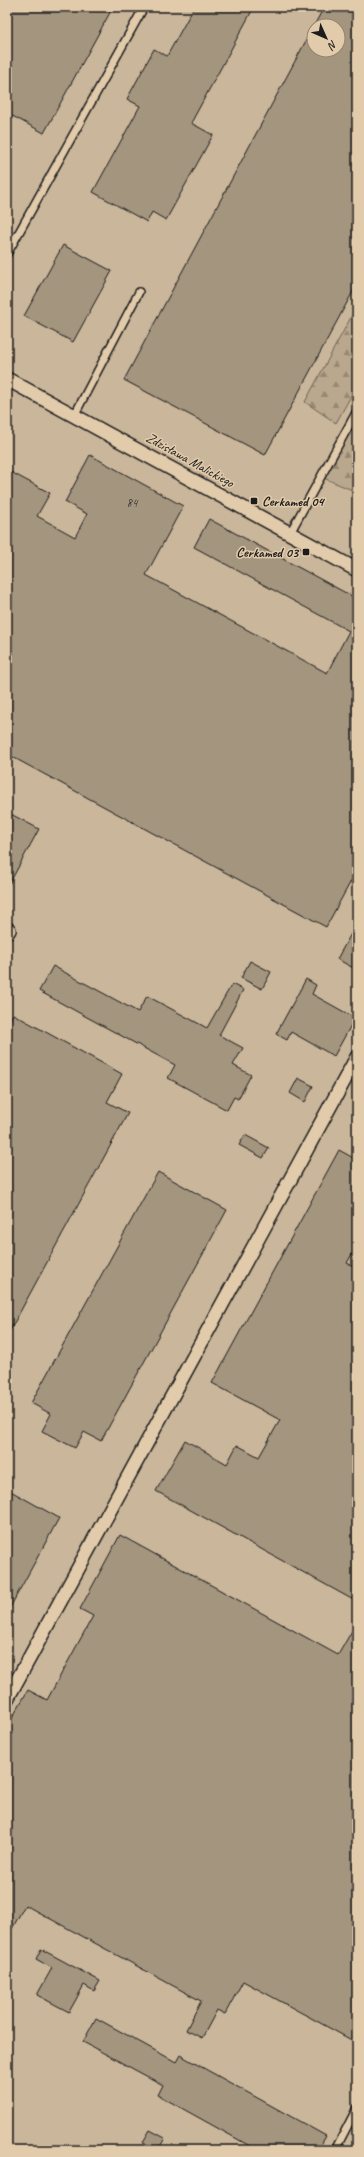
<svg xmlns="http://www.w3.org/2000/svg" width="364" height="2157" font-family="Caveat,sans-serif">
	<style>
		.built { fill: #cab69a; fill-rule: evenodd }
		.forest { fill: url(#forest-firs); stroke: #6b6255 }
		.building { fill: #a4957f; stroke: #1c1c1c; fill-rule: evenodd }
		.lines { fill: none; stroke-linecap: round; stroke-linejoin: round }
		.lane-casing { stroke: #1c1c1c; stroke-width: 10 }
		.street-casing { stroke: #1c1c1c; stroke-width: 16 }
		.lane { stroke: #e2cbab; stroke-width: 7 }
		.street { stroke: #e2cbab; stroke-width: 13 }
		.poi-dot { fill: #1c1c1c; stroke: #e2cbab; stroke-width: 1.5 }
		.labels { text-anchor: middle; dominant-baseline: central; stroke-width: 3; stroke-linejoin: round; paint-order: stroke }
		.number-label { font-size: 12px; fill: #3e3a35 }
		.street-label { font-size: 14px; fill: #1c1c1c; stroke: #e2cbab }
		.poi-label { font-size: 14px; font-weight: bold; fill: #1c1c1c; stroke: #e2cbab; text-anchor: start }
	</style>
	<defs>
		<pattern id="forest-firs" width="22" height="20" patternUnits="userSpaceOnUse"><rect width="22" height="20" fill="#baa88e"/><path d="M5 1l3.5 6h-7zM16 11l3.5 6h-7z" fill="#968873"/></pattern>
	</defs>
	<rect width="100%" height="100%" fill="#dac4a5"/>
	<filter id="ink" filterUnits="userSpaceOnUse"><feTurbulence type="fractalNoise" baseFrequency=".025" numOctaves="2"/><feDisplacementMap in="SourceGraphic" scale="8" xChannelSelector="R" yChannelSelector="G"/><feConvolveMatrix kernelMatrix="1 2 1 2 8 2 1 2 1" color-interpolation-filters="sRGB"/></filter>
	<g filter="url(#ink)">
		<path class="built" d="M7 7H357V2150H7ZM314 26H338V50H314Z"/>
		<g class="forest">
			<path d="M357 306V385L336 423 305 402Z"/>
			<path d="M357 421V492L321 477Z"/>
		</g>
		<g class="building">
			<path d="M7 7H113L44 133 7 113Z"/>
			<path d="M194 7H254L191 123 213 135 166 220 152 212 147 222 93 192 140 106 127 99 154 49 167 56Z"/>
			<path d="M324 7H357V284L265 455 124 380ZM314 26H338V50H314Z"/>
			<path d="M63 245 112 271 73 342 24 316Z"/>
			<path d="M90 455 183 506 146 575 327 673 349 631 194 547 209 519 357 599V870L326 927 7 754V470L50 493 37 516 75 537 87 514 65 502Z"/>
			<path d="M7 812 39 829 7 888Z"/>
			<path d="M357 923V970L337 959Z"/>
			<path d="M250 961 271 972 262 989 241 978Z"/>
			<path d="M53 966 138 1012 147 996 207 1028 232 984 243 990 219 1035 243 1048 233 1065 251 1075 238 1099 234 1097 227 1110 168 1078 175 1065 39 991Z"/>
			<path d="M306 979 316 985 312 994 355 1018 334 1056 291 1032 287 1040 276 1034Z"/>
			<path d="M13 1014 122 1074 107 1102 128 1113 7 1336V1025Z"/>
			<path d="M298 1078 313 1086 305 1102 290 1093Z"/>
			<path d="M245 1135 269 1148 263 1158 239 1145Z"/>
			<path d="M339 1150 357 1160V1245L347 1263 357 1268V1602L156 1491 185 1440 227 1464 237 1445 259 1457 280 1420 212 1383Z"/>
			<path d="M158 1172 227 1210 101 1441 84 1432 75 1448 42 1431 51 1414 31 1403Z"/>
			<path d="M7 1489 59 1518 7 1613Z"/>
			<path d="M120 1535 338 1655 357 1622V2043L243 1981 225 2014 217 2010 202 2038 186 2030 201 2001 25 1905 7 1938V1727L28 1690 47 1700 93 1616 80 1609Z"/>
			<path d="M41 1949 100 1981 94 1991 84 1985 69 2012 37 1995 52 1968 36 1959Z"/>
			<path d="M96 2018 176 2062 180 2055 326 2136 318 2150H257L158 2095 163 2085 83 2042Z"/>
			<path d="M150 2130 165 2138 158 2150 143 2142Z"/>
		</g>
		<g class="lines">
			<defs>
				<g id="lane">
					<path d="M7 254 144 7"/>
					<path d="M74 416 139 292"/>
					<path d="M290 533 357 411"/>
					<path d="M335 2150 357 2108"/>
				</g>
				<g id="street">
					<path d="M7 379 357 570"/>
					<path d="M7 929 9 930 7 933"/>
					<path d="M7 1699 357 1057"/>
				</g>
			</defs>
			<use href="#lane" class="lane-casing"/>
			<use href="#street" class="street-casing"/>
			<use href="#lane" class="lane"/>
			<use href="#street" class="street"/>
		</g>
	</g>
	<g class="poi-dot">
		<rect x="250" y="497" width="8" height="8" rx="2"/>
		<rect x="302" y="548" width="8" height="8" rx="2"/>
	</g>
	<g class="labels">
		<g class="number-label">
			<text x="132" y="503">84</text>
		</g>
		<g class="street-label">
			<text transform="translate(190 460) rotate(29)">Zdzisława Malickiego</text>
		</g>
		<g class="poi-label">
			<text x="262" y="501">Cerkamed 04</text>
			<text x="298" y="552" text-anchor="end">Cerkamed 03</text>
		</g>
	</g>
	<rect width="364" height="2157" fill="none" stroke="#e2cbab" stroke-width="24"/>
	<rect x="12" y="12" width="340" height="2133" fill="none" stroke="#1c1c1c" stroke-width="1.5" filter="url(#ink)"/>
	<g transform="translate(326 38) rotate(135)"><circle r="19" fill="#e2cbab" stroke="#938572"/>
	<path d="M0-3L7 15L0 10L-7 15Z" fill="#1c1c1c"/>
	<text y="-6" font-size="11" font-weight="bold" text-anchor="middle" fill="#1c1c1c">N</text>
	</g>
</svg>
